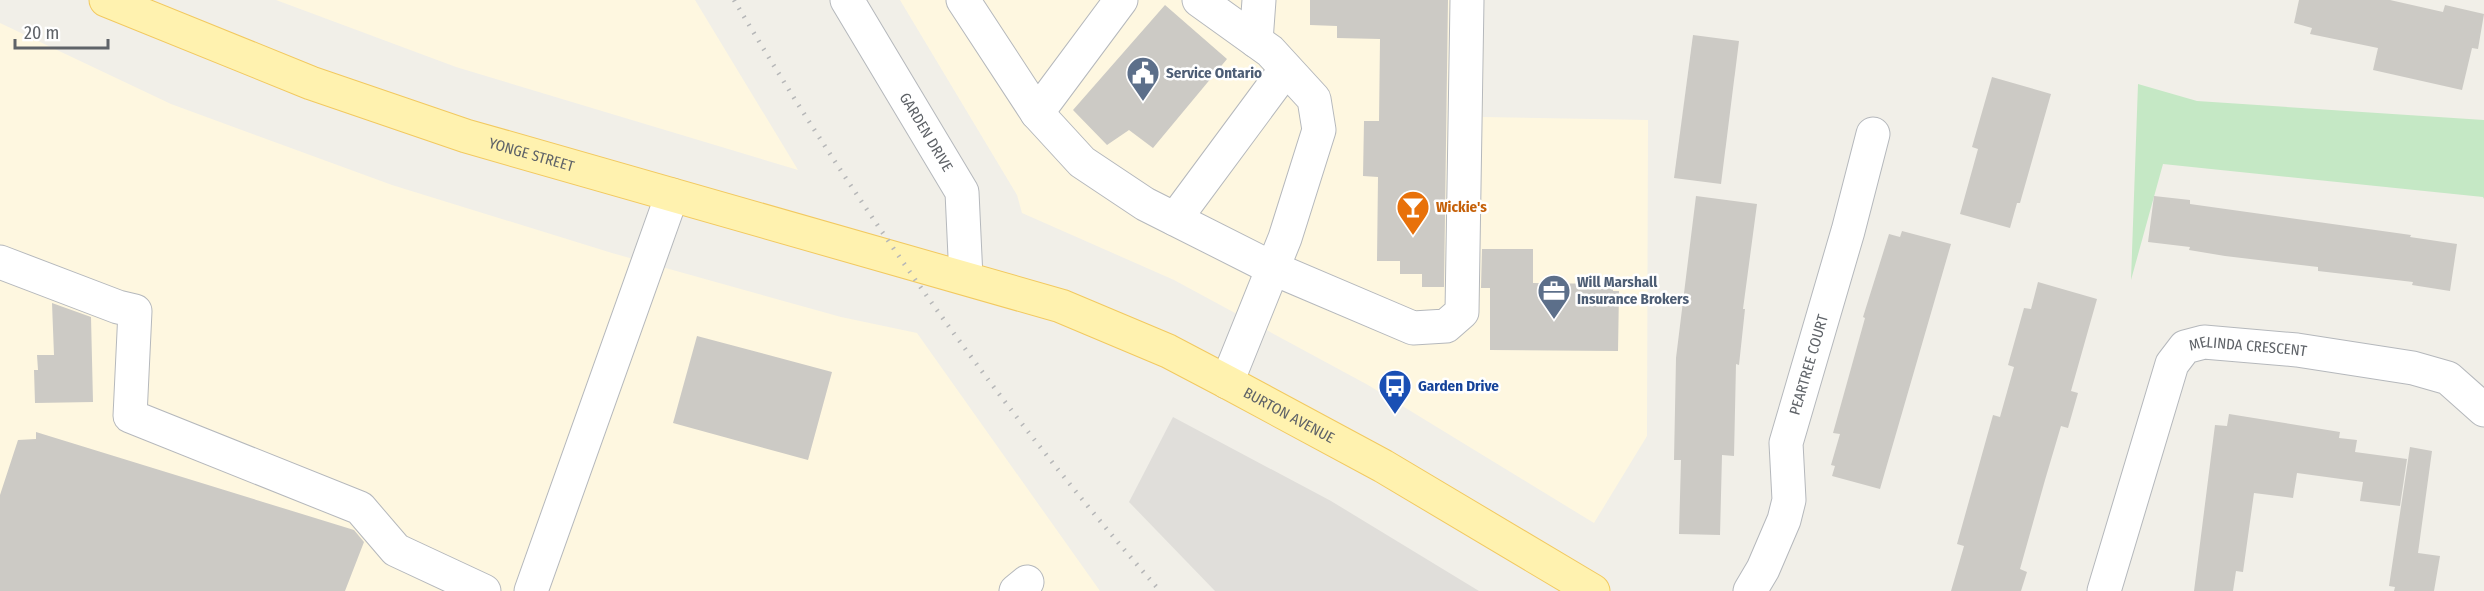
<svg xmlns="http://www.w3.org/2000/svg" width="2484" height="591" font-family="'Fira Sans Condensed',sans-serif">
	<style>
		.commercial { fill: #fef7e0 }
		.industrial { fill: #e0deda }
		.green { fill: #c5e8c5 }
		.building { fill: #cccac5 }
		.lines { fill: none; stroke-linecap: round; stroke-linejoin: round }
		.minor-casing { stroke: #b5b8bc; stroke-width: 35 }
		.major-casing { stroke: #f2c960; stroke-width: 35 }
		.minor { stroke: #fff; stroke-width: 33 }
		.major { stroke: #fff2af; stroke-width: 33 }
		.rail { stroke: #b6b7b8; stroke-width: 4.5; stroke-dasharray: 1.5 8; stroke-linecap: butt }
		.labels { text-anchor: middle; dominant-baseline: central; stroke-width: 5; stroke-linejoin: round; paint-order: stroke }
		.service-label { font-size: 15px; font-weight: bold; fill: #4e5e75; stroke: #fff; text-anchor: start }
		.street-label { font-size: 15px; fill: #5f6368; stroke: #fff }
		.food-label { font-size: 15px; font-weight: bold; fill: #c56008; stroke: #fff; text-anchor: start }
		.transit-label { font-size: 15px; font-weight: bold; fill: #164399; stroke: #fff; text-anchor: start }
	</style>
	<rect width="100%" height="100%" fill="#f1efe8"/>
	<g class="commercial">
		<path d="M276 0H695L798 170 456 67Z"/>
		<path d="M900 0H1484L1483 117 1648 120 1647 436 1594 523 1368 385 1174 280 1022 213 1017 195Z"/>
		<path d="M0 23 171 104 392 185 612 253 841 317 917 333 1100 591H0Z"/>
	</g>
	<path class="industrial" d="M1173 417 1331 501 1479 591H1215L1129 502Z"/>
	<path class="green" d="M2138 84 2197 101 2484 120V199L2483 197 2163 164 2131 280Z"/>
	<g class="building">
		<path d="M1310 0H1448L1444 287H1422V274H1400V261H1377L1378 177 1363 176 1364 121H1379L1380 39 1337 38V26L1310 25Z"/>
		<path d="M2299 0H2390L2443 12 2445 5 2484 14 2478 49 2472 48 2462 90 2373 70 2378 48 2310 34 2312 28 2294 23Z"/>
		<path d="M1165 5 1227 59 1153 148 1129 130 1107 145 1073 110Z"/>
		<path d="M1693 35 1739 41 1721 184 1674 178Z"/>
		<path d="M1992 77 2051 94 2020 203H2017L2010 228 1960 214 1978 149 1972 147Z"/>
		<path d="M1696 196 1757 204 1743 309H1745L1739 365 1736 364 1734 456 1722 455 1720 535 1679 534 1681 460H1674L1676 358Z"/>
		<path d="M2154 196 2190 200V204L2411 235 2410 237 2457 244 2450 291 2412 285 2413 282 2318 271V267L2225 256 2189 250 2190 247 2148 242Z"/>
		<path d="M1902 231 1951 244 1880 489 1832 476 1835 466 1831 465 1840 434 1833 433 1865 318 1863 317 1889 234 1900 237Z"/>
		<path d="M1482 249H1533V283L1613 284V291H1619L1618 351 1490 350V288H1481Z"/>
		<path d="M2038 282 2097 299 2071 391 2078 393 2068 428 2061 426 2045 480 2020 569 2027 572 2021 591H1951L1964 546 1957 544 1993 415 2000 417 2014 367 2008 365 2024 308 2031 309Z"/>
		<path d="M52 303 91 317 93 402 35 403 34 370H38L37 355H54Z"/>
		<path d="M697 336 832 372 808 460 673 423Z"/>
		<path d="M2229 414 2340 432 2339 438 2357 440 2355 452 2407 459 2400 506 2360 501 2363 482 2297 473 2293 498 2254 493 2243 572 2236 571 2233 591H2194L2215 425 2227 426Z"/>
		<path d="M36 432 354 530 364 542 345 591H0V495L18 440 36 439Z"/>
		<path d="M2410 447 2432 451 2418 553 2440 556 2434 591H2394L2395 587 2389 586Z"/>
	</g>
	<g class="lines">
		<defs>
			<g id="minor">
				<path id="s1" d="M847 0 962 192 966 278"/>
				<path d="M963 0 1037 113 1082 162 1145 204 1272 268 1413 328 1446 326 1462 312 1467 0"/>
				<path d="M1199 0 1270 51 1314 99 1319 130 1285 238 1227 382"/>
				<path d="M1256 41 1259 0"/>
				<path d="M1037 113 1121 0"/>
				<path d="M1175 219 1286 69"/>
				<path d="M0 262 118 307 135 311 130 416 360 508 396 550 484 591"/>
				<path d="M531 591 672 195"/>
				<path d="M1016 591 1027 582"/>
				<path id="s2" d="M1750 591 1763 569 1784 520 1789 500 1786 443 1848 231 1873 134"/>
				<path id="s3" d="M2104 591 2172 364 2185 347 2204 342 2297 350 2413 368 2448 378 2484 410"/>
			</g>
			<g id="major">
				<path id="s4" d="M106 0 311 83 466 136 1061 306 1168 351 1227 382 1383 466 1593 591"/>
			</g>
		</defs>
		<use href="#minor" class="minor-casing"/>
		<use href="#major" class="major-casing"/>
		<use href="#minor" class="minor"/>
		<use href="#major" class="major"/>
		<path class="rail" d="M734 0C858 208 1000 409 1160 591"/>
	</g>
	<defs>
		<symbol id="civic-pin" viewBox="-11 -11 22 30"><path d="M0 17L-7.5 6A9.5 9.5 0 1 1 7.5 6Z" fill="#5c6f8a" stroke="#fff"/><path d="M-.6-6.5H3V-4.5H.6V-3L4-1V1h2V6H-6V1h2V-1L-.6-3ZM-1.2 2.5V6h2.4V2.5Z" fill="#fff"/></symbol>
		<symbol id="bar-pin" viewBox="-11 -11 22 30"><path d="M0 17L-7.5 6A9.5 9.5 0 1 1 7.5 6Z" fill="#e8710a" stroke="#fff"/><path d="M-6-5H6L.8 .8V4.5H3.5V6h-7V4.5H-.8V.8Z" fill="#fff"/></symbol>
		<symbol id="office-pin" viewBox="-11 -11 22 30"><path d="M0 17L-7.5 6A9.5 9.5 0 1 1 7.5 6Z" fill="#5c6f8a" stroke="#fff"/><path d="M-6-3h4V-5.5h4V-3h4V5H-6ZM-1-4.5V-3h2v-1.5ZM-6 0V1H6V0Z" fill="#fff"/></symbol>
		<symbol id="bus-pin" viewBox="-11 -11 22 30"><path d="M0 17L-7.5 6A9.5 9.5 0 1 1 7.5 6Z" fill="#1a4fb4" stroke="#fff"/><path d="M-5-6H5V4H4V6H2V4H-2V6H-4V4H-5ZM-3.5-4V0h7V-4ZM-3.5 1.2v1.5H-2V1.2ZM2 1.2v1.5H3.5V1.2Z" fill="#fff"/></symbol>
	</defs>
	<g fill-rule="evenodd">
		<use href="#civic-pin" x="1124" y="54" width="38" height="52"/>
		<use href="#bar-pin" x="1394" y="188" width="38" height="52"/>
		<use href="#office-pin" x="1535" y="272" width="38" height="52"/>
		<use href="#bus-pin" x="1376" y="367" width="38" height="52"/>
	</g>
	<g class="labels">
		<g class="service-label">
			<text x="1166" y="73">Service Ontario</text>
			<text x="1577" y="282">Will Marshall<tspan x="1577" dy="17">Insurance Brokers</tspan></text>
		</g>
		<g class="street-label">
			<text stroke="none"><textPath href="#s1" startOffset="154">GARDEN DRIVE</textPath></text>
			<text stroke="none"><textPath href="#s4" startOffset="453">YONGE STREET</textPath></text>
			<text stroke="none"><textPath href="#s3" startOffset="322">MELINDA CRESCENT</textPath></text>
			<text stroke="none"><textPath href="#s2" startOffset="238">PEARTREE COURT</textPath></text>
			<text stroke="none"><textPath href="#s4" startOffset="1257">BURTON AVENUE</textPath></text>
		</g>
		<g class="food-label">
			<text x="1436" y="207">Wickie's</text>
		</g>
		<g class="transit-label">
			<text x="1418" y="386">Garden Drive</text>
		</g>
	</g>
	<path d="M15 39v9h93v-9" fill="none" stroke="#5f6368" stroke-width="3"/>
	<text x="24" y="39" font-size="18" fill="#5f6368" stroke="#ffffff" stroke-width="4.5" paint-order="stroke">20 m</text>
</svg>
